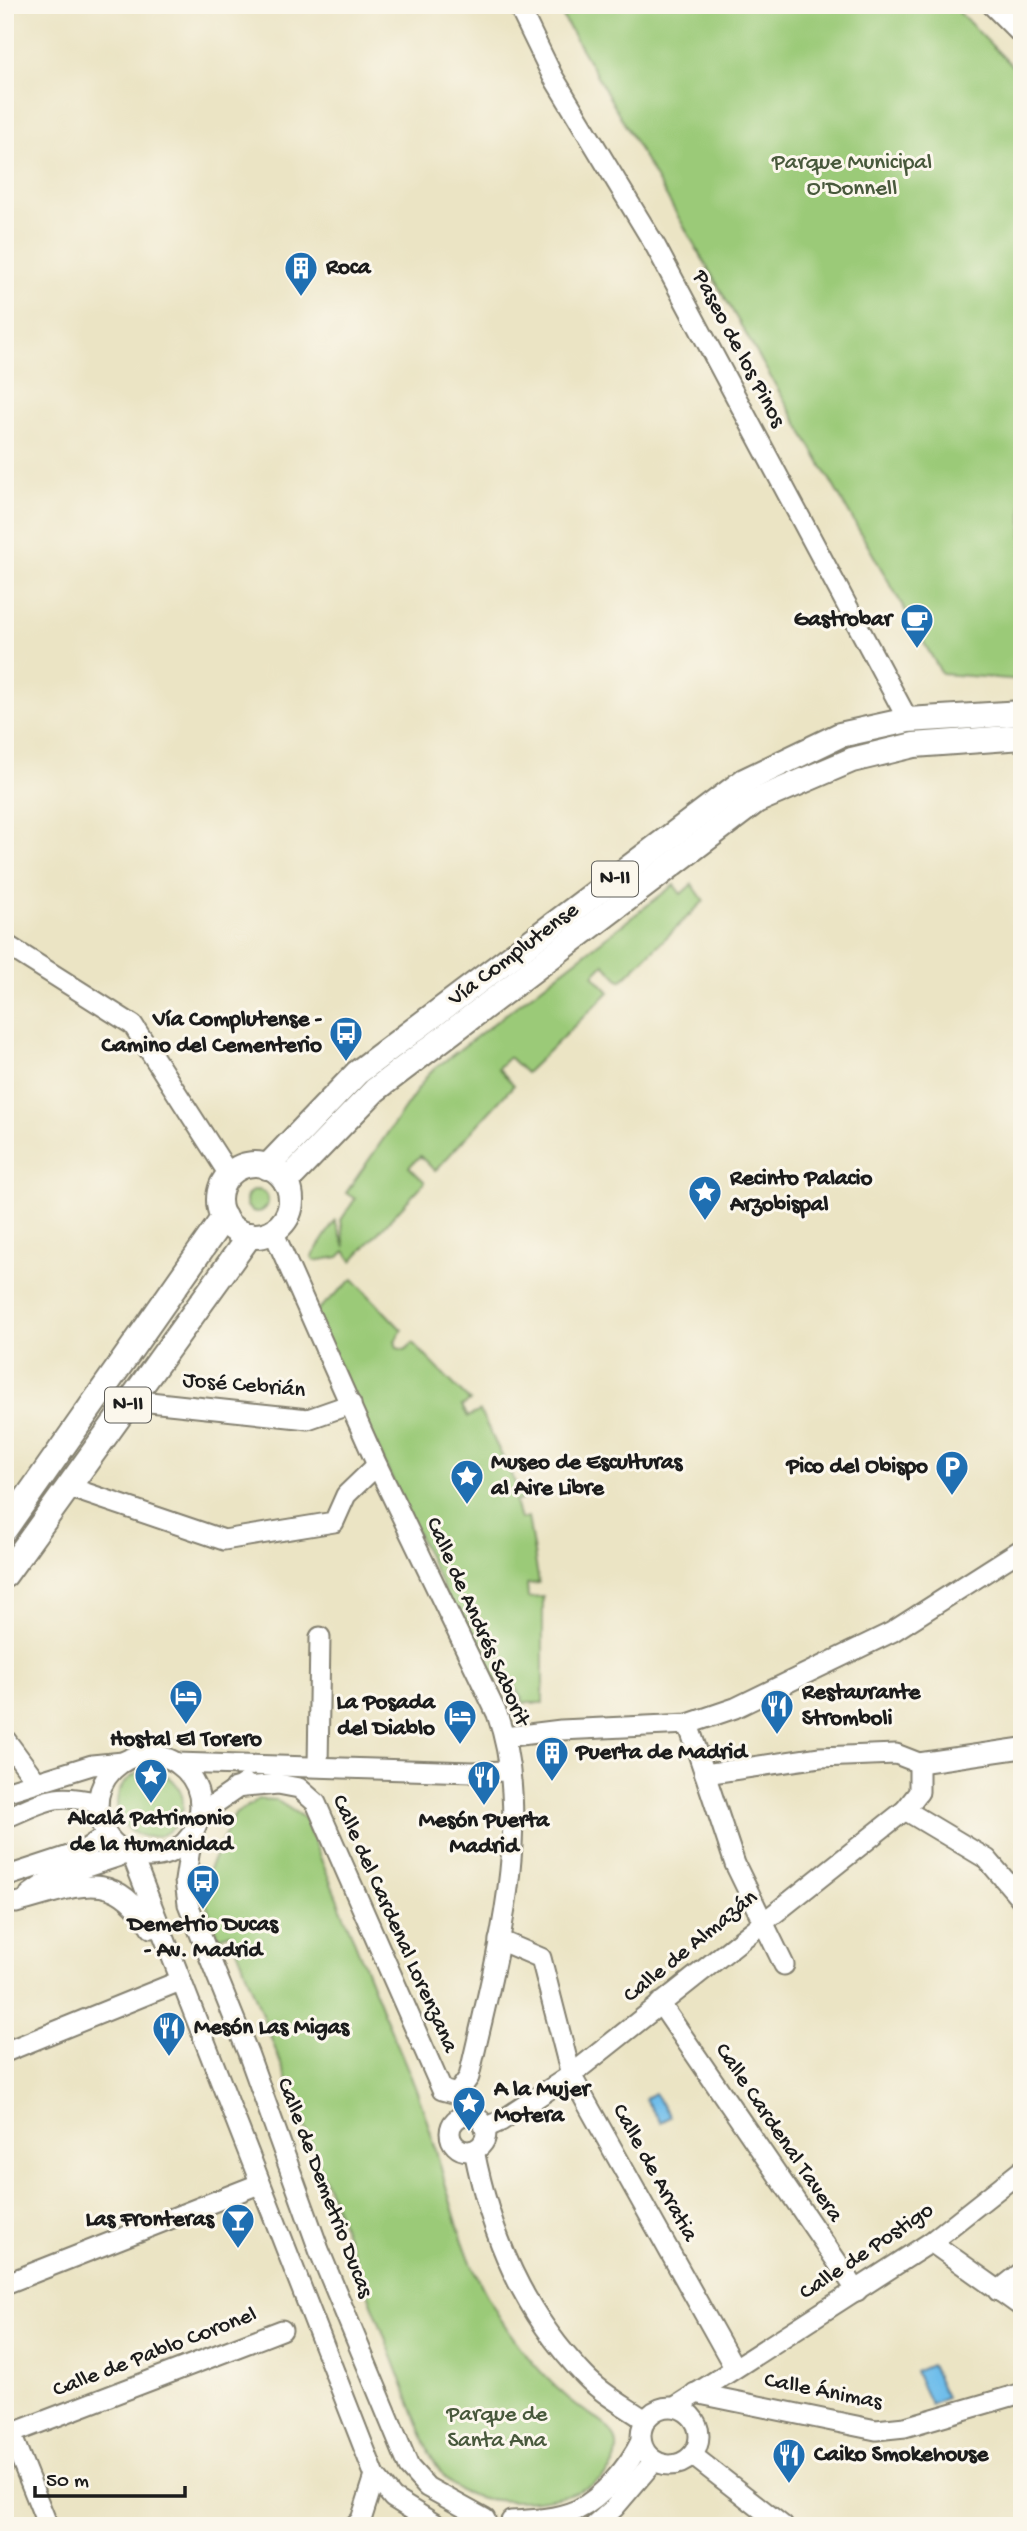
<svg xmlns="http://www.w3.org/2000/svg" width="1027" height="2531" font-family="'Gochi Hand',sans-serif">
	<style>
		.green { fill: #9bca78; stroke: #5c734a; stroke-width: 2 }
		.water { fill: #70beeb; stroke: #466d84; stroke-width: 2 }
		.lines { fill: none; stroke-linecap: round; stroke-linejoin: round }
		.minor-casing { stroke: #848070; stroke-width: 23 }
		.major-casing { stroke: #848070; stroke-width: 28 }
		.minor { stroke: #fff; stroke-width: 19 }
		.major { stroke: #fff; stroke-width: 24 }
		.labels { text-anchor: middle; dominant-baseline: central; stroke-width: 6; stroke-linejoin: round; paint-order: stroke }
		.shield { fill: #fbf7ec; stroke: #5f5e5a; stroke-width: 2 }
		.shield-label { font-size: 21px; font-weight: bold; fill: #1c1c1c }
		.park-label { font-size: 23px; fill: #48593c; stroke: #fbf7ec }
		.poi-label { font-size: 23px; font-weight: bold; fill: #1c1c1c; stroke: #fbf7ec; text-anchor: start }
		.street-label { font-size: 23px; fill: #1c1c1c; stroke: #fbf7ec }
	</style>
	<rect width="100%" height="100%" fill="#fbf7ec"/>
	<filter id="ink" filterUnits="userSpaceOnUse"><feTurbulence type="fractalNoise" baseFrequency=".0143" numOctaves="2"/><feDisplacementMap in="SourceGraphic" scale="14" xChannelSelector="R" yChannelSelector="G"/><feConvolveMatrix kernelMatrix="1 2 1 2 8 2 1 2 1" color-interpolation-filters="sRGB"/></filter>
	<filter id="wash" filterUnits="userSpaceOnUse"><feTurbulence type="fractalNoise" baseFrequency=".00686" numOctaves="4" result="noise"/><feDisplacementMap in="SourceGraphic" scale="28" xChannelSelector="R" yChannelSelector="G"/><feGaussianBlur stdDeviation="1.57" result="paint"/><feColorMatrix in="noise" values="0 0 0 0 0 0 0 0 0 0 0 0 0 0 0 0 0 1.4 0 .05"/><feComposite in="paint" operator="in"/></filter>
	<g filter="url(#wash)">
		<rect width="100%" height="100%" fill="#ebe4c4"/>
		<g class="green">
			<path d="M556 5H952L1022 76V680L942 674Z"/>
			<path d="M692 884 704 901 621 981 604 964 593 975 609 992 526 1073 509 1057 498 1068 514 1085 435 1171 420 1156 409 1167 425 1182 352 1261 345 1251 339 1257 314 1261 312 1256 335 1221 345 1247 341 1220 355 1199 346 1193 429 1073 674 885 681 894Z"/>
			<circle cx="257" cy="1201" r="11"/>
			<path d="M353 1279 402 1330 395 1341 397 1348 405 1350 413 1343 470 1401 462 1406 468 1417 480 1411 523 1499 515 1502 520 1519 528 1517 539 1583 527 1584 528 1598 543 1597V1703H524L509 1677 487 1682 314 1313Z"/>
			<circle cx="150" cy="1804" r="33"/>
			<path d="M259 1799 276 1800 304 1818C331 1883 358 1949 384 2014 398 2046 413 2078 424 2112 445 2173 457 2245 490 2301 514 2343 544 2381 582 2409 595 2418 616 2428 617 2446 620 2504 499 2510 463 2492 447 2484 438 2468 429 2453L231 1933 219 1937 202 1893 207 1873 235 1814Z"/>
		</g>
		<g class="water">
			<path d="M654 2093 670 2116 661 2123 645 2099Z"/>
			<path d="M931 2365 946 2397 930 2404 915 2372Z"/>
		</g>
	</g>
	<g filter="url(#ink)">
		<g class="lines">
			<defs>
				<g id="minor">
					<path d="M518 5 552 75 656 247 908 720"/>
					<path d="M992 5 1022 35"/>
					<path d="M5 944 133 1025 230 1176"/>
					<path d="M131 1400 308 1419 351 1404"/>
					<path d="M68 1487 224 1540 334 1522 346 1495 377 1465"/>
					<path d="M688 1724 705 1774 820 1757 896 1754 919 1763 1022 1748"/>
					<path d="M505 1737 561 1730 688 1724 735 1708 892 1632 1022 1549"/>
					<path d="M5 1739 36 1781"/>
					<circle cx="149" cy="1806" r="51"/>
					<path d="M177 1763 472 1772 509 1771"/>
					<path d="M318 1766 320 1637"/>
					<path d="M705 1774 735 1864 784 1965"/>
					<path d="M235 1788 278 1784 299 1788 316 1803 442 2090 457 2094 469 2077C494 1965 536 1825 497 1714L377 1465 273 1231"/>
					<path d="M5 1792 92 1765 123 1762"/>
					<path d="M905 1810 987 1859 1022 1900"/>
					<path d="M200 1814 245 1783"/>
					<path d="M5 1818C46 1801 53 1792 98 1803"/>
					<path d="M192 1835 185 1881 188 1904 248 2053 319 2250 409 2467 427 2487 485 2519"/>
					<path d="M132 1855 375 2476 393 2498 438 2526"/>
					<path d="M5 1877 81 1852 107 1835"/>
					<path d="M30 1894 53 1878 129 1853"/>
					<path d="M16 1903C76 1888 113 1864 151 1928"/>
					<path d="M499 1940 541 1958 571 2075 734 2367"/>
					<path d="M660 2003 857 2291"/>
					<path d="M5 2052 180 1981"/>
					<circle cx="468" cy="2133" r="18"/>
					<path d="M485 2128 501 2121 571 2075 905 1810 919 1792V1763"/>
					<path d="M474 2150C491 2236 523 2312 585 2376 602 2394 625 2406 645 2420"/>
					<path d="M931 2242 1022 2307"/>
					<path d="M5 2284 259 2184"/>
					<path d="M998 2291 1022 2272"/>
					<path d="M695 2393 876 2430 905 2427 1022 2393"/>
					<circle cx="670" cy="2436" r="29"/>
					<path d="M675 2407 931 2242 1022 2170"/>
					<path d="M5 2419 48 2526"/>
					<path d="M5 2436 282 2330"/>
					<path d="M692 2455 783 2526"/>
					<path d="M511 2521C533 2520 556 2519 577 2510 602 2498 629 2466 641 2441"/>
					<path d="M355 2526 361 2520 375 2476"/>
					<path d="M594 2526 614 2508 654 2461"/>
				</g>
				<g id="major">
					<circle cx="255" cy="1200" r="36"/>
					<path d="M267 1167 357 1073 744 781 840 735 908 720 1022 713"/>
					<path d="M286 1182 375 1090 756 801 852 760 914 745 1022 737"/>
					<path d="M5 1529 224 1217"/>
					<path d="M5 1575 250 1235"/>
				</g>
			</defs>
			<use href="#minor" class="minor-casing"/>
			<use href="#major" class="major-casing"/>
			<use href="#minor" class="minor"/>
			<use href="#major" class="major"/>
		</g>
	</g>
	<defs>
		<symbol id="building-pin" viewBox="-11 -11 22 30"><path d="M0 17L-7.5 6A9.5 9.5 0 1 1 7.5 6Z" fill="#1f6fb2" stroke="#fbf7ec"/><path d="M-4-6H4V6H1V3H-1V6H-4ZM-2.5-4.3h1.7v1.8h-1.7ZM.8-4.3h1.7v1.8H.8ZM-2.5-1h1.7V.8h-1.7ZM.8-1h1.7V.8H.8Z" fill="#fff"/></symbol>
		<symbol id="cafe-pin" viewBox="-11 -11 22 30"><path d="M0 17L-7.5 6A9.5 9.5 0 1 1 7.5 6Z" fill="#1f6fb2" stroke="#fbf7ec"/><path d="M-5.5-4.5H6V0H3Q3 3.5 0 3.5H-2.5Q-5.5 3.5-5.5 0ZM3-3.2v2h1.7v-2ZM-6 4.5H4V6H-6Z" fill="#fff"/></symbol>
		<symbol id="bus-pin" viewBox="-11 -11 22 30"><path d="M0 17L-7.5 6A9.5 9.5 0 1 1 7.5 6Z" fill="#1f6fb2" stroke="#fbf7ec"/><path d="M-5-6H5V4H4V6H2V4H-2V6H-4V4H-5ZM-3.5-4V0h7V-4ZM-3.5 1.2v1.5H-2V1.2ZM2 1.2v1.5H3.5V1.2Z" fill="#fff"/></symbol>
		<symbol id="sight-pin" viewBox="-11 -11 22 30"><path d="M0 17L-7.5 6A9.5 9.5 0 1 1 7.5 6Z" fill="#1f6fb2" stroke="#fbf7ec"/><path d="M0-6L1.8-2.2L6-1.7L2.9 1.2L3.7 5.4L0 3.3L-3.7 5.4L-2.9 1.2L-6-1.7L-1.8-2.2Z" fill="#fff"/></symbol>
		<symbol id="parking-pin" viewBox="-11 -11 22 30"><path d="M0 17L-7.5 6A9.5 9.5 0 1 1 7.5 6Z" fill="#1f6fb2" stroke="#fbf7ec"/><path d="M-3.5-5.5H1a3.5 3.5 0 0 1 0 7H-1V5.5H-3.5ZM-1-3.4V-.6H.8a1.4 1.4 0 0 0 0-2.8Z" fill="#fff"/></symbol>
		<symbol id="hotel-pin" viewBox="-11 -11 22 30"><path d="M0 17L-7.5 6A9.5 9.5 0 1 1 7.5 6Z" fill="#1f6fb2" stroke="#fbf7ec"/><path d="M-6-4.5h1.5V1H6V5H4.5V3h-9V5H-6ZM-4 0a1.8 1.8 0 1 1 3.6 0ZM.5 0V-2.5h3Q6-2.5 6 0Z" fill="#fff"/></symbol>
		<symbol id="restaurant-pin" viewBox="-11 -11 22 30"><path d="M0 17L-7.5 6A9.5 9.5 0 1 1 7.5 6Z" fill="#1f6fb2" stroke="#fbf7ec"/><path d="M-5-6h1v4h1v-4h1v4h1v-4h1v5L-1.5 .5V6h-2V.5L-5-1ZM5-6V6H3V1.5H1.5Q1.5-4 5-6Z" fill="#fff"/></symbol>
		<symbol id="bar-pin" viewBox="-11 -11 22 30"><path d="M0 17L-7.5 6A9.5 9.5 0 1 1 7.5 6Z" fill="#1f6fb2" stroke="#fbf7ec"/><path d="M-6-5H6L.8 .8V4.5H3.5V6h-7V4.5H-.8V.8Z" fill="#fff"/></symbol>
	</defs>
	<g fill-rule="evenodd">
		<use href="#building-pin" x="282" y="249" width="38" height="52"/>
		<use href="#cafe-pin" x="898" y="601" width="38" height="52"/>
		<use href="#bus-pin" x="327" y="1014" width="38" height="52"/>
		<use href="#sight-pin" x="686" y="1173" width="38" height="52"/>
		<use href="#parking-pin" x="933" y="1448" width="38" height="52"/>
		<use href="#sight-pin" x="448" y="1457" width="38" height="52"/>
		<use href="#hotel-pin" x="167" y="1677" width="38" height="52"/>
		<use href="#restaurant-pin" x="758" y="1687" width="38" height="52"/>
		<use href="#hotel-pin" x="441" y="1697" width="38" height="52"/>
		<use href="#building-pin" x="533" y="1734" width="38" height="52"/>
		<use href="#sight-pin" x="132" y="1756" width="38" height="52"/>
		<use href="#restaurant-pin" x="465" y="1758" width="38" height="52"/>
		<use href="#bus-pin" x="184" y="1862" width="38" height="52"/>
		<use href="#restaurant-pin" x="150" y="2009" width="38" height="52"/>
		<use href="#sight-pin" x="450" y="2084" width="38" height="52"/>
		<use href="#bar-pin" x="219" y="2201" width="38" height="52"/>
		<use href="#restaurant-pin" x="770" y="2436" width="38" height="52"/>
	</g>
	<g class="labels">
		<g class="shield">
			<rect x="592" y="861.5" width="46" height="35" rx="5"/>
			<rect x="105" y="1387.5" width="46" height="35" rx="5"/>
		</g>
		<g class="shield-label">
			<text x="615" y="879">N-II</text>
			<text x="128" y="1405">N-II</text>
		</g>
		<g class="park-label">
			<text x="852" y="163">Parque Municipal<tspan x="852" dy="26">O'Donnell</tspan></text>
			<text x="497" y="2415">Parque de<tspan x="497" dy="26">Santa Ana</tspan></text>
		</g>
		<g class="poi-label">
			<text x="326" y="268">Roca</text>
			<text x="892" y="620" text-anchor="end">Gastrobar</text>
			<text x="322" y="1020" text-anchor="end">Vía Complutense -<tspan x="322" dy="26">Camino del Cementerio</tspan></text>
			<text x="730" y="1179">Recinto Palacio<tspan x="730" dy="26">Arzobispal</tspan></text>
			<text x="491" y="1463">Museo de Esculturas<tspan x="491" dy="26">al Aire Libre</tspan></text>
			<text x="928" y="1467" text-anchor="end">Pico del Obispo</text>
			<text x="802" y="1693">Restaurante<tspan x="802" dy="26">Stromboli</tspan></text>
			<text x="435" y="1703" text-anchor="end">La Posada<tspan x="435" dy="26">del Diablo</tspan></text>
			<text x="186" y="1740" text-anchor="middle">Hostal El Torero</text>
			<text x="576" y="1753">Puerta de Madrid</text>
			<text x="151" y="1819" text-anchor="middle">Alcalá Patrimonio<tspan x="151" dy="26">de la Humanidad</tspan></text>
			<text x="484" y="1821" text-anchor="middle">Mesón Puerta<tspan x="484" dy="26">Madrid</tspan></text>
			<text x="203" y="1925" text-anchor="middle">Demetrio Ducas<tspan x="203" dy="26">- Av. Madrid</tspan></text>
			<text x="194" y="2028">Mesón Las Migas</text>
			<text x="494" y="2090">A la Mujer<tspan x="494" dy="26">Motera</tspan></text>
			<text x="214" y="2220" text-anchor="end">Las Fronteras</text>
			<text x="814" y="2455">Caiko Smokehouse</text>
		</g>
		<g class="street-label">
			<text transform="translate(738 349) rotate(62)">Paseo de los Pinos</text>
			<text transform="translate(514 955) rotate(-37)">Vía Complutense</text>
			<text transform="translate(244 1386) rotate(5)">José Cebrián</text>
			<text transform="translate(477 1622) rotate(66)">Calle de Andrés Saborit</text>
			<text transform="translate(394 1924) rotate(66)">Calle del Cardenal Lorenzana</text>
			<text transform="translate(691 1947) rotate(-39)">Calle de Almazán</text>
			<text transform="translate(778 2133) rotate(56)">Calle Cardenal Tavera</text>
			<text transform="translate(654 2173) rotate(61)">Calle de Arratia</text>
			<text transform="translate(324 2188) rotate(69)">Calle de Demetrio Ducas</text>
			<text transform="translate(867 2252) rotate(-34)">Calle de Postigo</text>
			<text transform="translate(155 2353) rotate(-21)">Calle de Pablo Coronel</text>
			<text transform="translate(823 2392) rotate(11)">Calle Ánimas</text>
		</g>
	</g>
	<rect width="1027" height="2531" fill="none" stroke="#fbf7ec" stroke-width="28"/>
	<path d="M35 2486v10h150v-10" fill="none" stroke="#1c1c1c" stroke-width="3.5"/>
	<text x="46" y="2486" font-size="21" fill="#1c1c1c" stroke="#fbf7ec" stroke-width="5" paint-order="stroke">50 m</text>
</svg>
